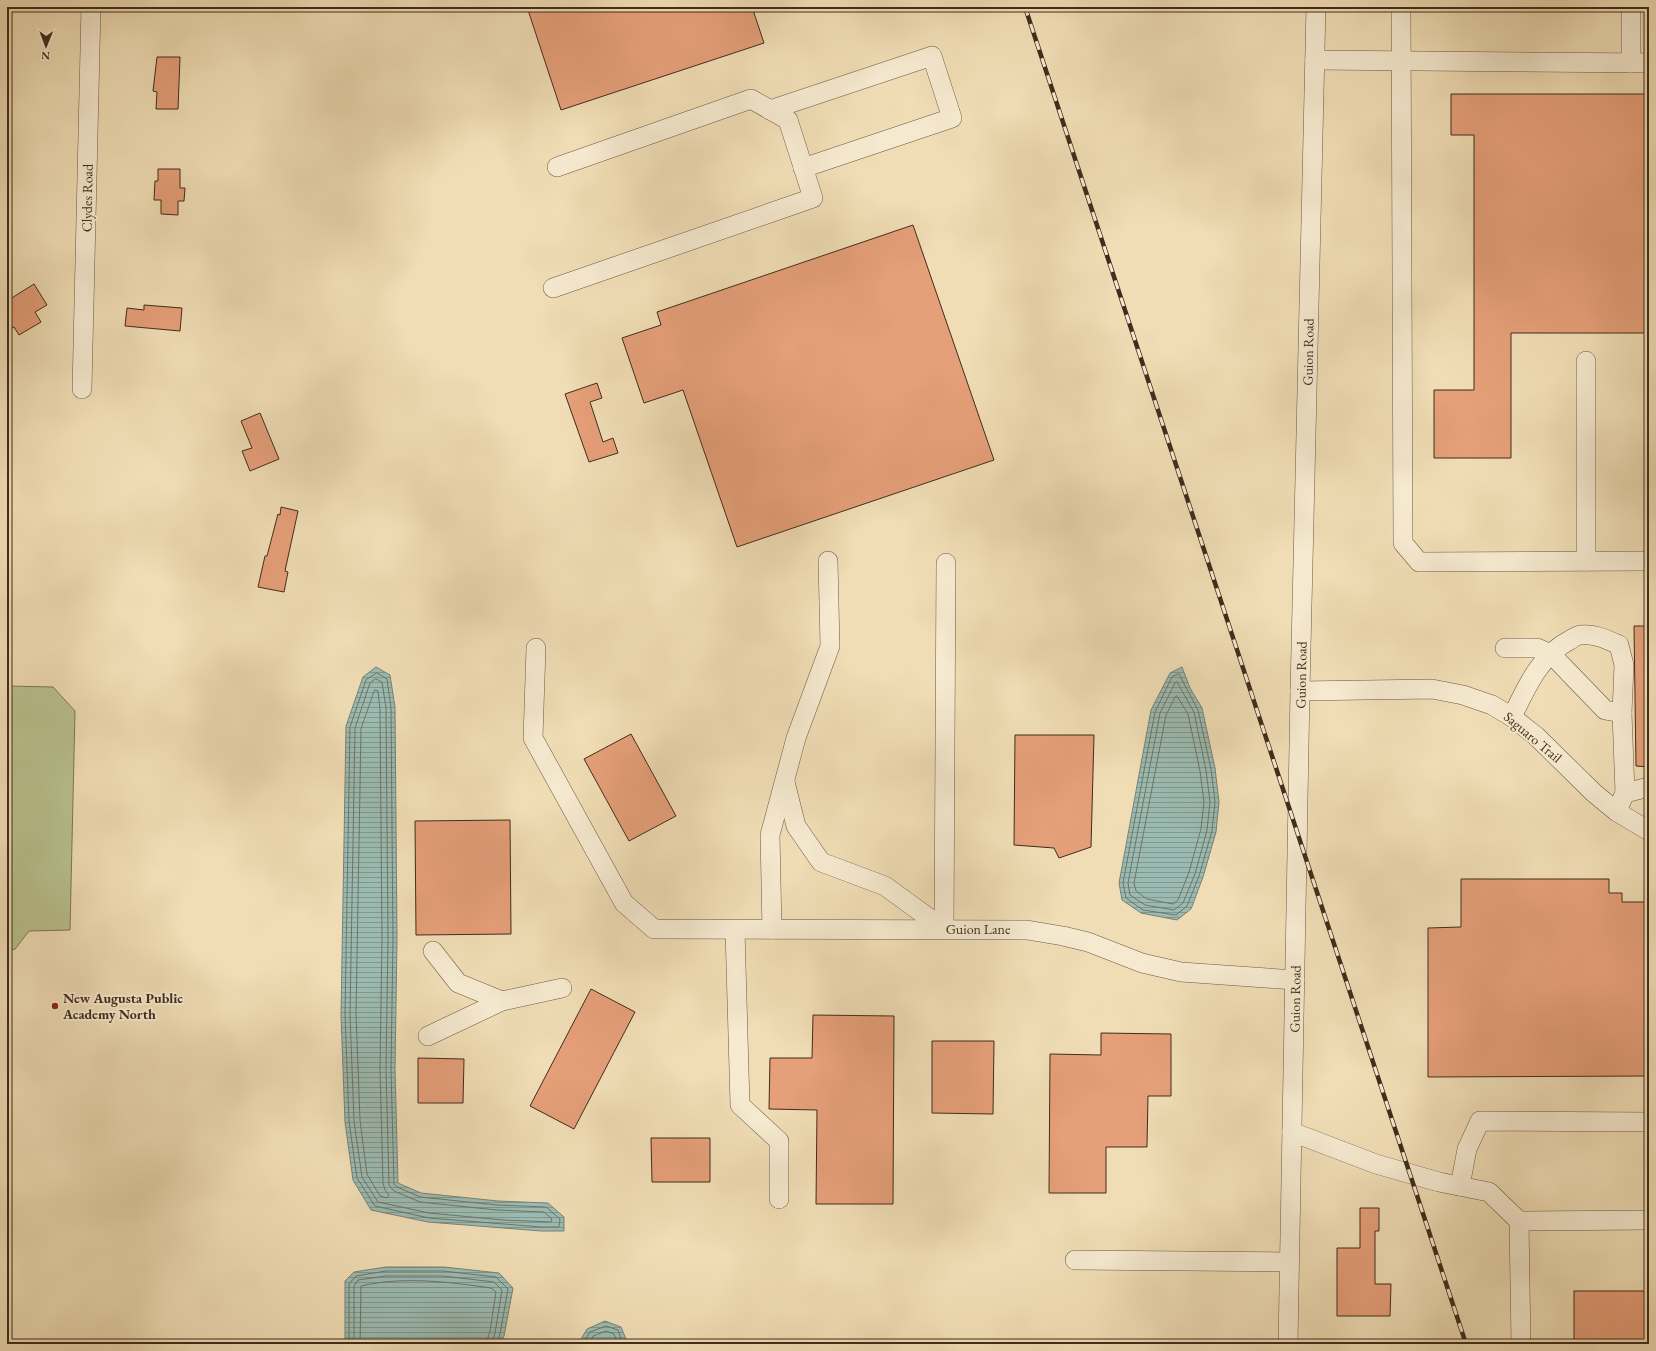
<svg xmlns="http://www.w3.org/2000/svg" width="1656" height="1351" font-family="'EB Garamond',serif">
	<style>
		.pitch { fill: #b8c18e; stroke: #7c7654 }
		.water { fill: url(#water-rules); stroke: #778276 }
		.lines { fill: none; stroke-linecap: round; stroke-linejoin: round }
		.shore { stroke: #6e7466; stroke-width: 1 }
		.building { fill: #e59f79; stroke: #412c1b }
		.minor-casing { stroke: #6d5842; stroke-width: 20 }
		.minor { stroke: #f5e9cf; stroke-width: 19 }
		.rail-casing { stroke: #412c1b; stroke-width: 4.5 }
		.rail { stroke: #f5e9cf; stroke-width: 3; stroke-dasharray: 9; stroke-linecap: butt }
		.poi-dot { fill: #8f2418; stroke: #f5e9cf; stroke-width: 1.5 }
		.labels { text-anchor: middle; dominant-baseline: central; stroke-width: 4; stroke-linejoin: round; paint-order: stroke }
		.street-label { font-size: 14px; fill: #412c1b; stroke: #f5e9cf }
		.poi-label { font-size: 14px; font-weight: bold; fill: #412c1b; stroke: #f5e9cf; text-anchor: start }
	</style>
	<defs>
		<pattern id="water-rules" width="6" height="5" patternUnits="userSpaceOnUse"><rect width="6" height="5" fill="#9bbbb2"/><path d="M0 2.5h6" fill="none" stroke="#809890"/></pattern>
	</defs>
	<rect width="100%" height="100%" fill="#f0ddb5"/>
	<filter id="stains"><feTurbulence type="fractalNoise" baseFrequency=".005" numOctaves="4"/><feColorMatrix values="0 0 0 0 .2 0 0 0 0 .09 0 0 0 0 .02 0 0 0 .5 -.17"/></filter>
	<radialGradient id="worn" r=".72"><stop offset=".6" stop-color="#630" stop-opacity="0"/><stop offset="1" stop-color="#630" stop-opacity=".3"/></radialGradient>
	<path class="pitch" d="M7 686 53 687 75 711 70 930 29 931 15 949 7 952Z"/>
	<g class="water">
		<path d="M376 667 390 675 395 707 397 939 395 1069 398 1183 421 1193 498 1201 548 1203 564 1217V1231H541L428 1222 371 1210 353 1180 345 1122 341 1015 346 726 363 677Z"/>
		<path d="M1182 667 1190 688 1202 708 1215 768 1219 802 1216 832 1203 877 1191 909 1177 920 1141 913 1122 900 1119 883 1151 710 1170 673Z"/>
		<path d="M386 1267H444L499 1273 513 1288 504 1336 500 1344H345V1281L354 1272Z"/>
		<path d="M605 1321 621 1327 628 1344H578L587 1329Z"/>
	</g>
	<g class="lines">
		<g class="shore">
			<path d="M377 673 387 679 391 708 393 939 391 1069 394 1184 397 1187 420 1197 497 1205 546 1207 560 1219 559 1227H541L429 1218 375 1206 357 1178 349 1121 345 1014 350 727 366 680Z"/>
			<path d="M1179 674 1198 710 1211 769 1215 802 1212 831 1199 876 1187 906 1176 915 1143 910 1126 898 1123 883 1155 712 1172 677Z"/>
			<path d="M376 679 382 682 386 708 388 939 386 1069 389 1185 394 1191 420 1202 497 1210 544 1212 552 1219 551 1222 503 1220 429 1213 378 1202 362 1177 354 1121 350 1014 355 728 370 683Z"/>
			<path d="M1177 682 1194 712 1206 770 1210 802 1207 830 1195 874 1183 903 1174 910 1145 905 1130 895 1128 883 1160 713 1175 683Z"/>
			<path d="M375 690 378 691 380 709 382 939 380 1069 383 1183 385 1190 389 1195 387 1198 380 1196 367 1174 360 1120 356 1014 361 729Z"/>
			<path d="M1177 696 1188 714 1200 771 1204 802 1201 829 1189 872 1178 900 1173 904 1147 899 1136 891 1134 883 1166 715 1175 697Z"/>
			<path d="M349 1344V1284L356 1276 386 1271H443L496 1277 508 1289 500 1334 497 1344"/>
			<path d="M354 1344V1286L358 1280 386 1276H443L494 1282 502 1290 495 1333 492 1344"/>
			<path d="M360 1344 361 1286C403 1276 449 1282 491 1288L496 1292 490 1331 486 1344"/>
			<path d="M583 1344 590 1332 606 1326 618 1330 623 1344"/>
			<path d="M589 1344 593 1336 606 1331 614 1334 618 1344"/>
		</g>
	</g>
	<g class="building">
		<path d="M527 7H752L764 43 561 110Z"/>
		<path d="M157 57H180L178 109H156L157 92 153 91Z"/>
		<path d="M1451 94H1649V333H1511V458H1434V390H1474V135H1451Z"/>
		<path d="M158 169H180V188H185L184 201H178V215L161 214V200H154L155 181H158Z"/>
		<path d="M913 225 994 460 737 547 683 390 644 403 622 338 661 325 657 312Z"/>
		<path d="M34 284 47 305 35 312 41 322 19 335 14 327 7 331V301Z"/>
		<path d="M144 305 182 308 180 331 125 326 127 308 144 310Z"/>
		<path d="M597 383 602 398 590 402 603 442 613 438 618 453 589 462 565 394Z"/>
		<path d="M260 413 279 459 250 471 242 451 252 448 241 421Z"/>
		<path d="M281 507 298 511 285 571 288 572 284 592 258 587 265 556H267L278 514 280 515Z"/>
		<path d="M1634 626H1649V767L1636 766Z"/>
		<path d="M631 734 676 816 629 841 584 759Z"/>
		<path d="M1015 735H1094L1091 847 1059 858 1054 848 1014 845Z"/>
		<path d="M510 820 511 934 416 935 415 821Z"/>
		<path d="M1461 879H1609V893H1622V902H1649V1076L1428 1077V928L1461 927Z"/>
		<path d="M591 989 635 1012 574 1129 530 1106Z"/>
		<path d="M813 1015 894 1016 893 1204H816L817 1110 769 1109 770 1058H812Z"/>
		<path d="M1101 1033 1171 1034V1096H1148L1147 1147H1106V1193H1049L1050 1054 1101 1055Z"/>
		<path d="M932 1041H994L993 1114 932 1113Z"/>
		<path d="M418 1058 464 1059 463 1103H418Z"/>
		<path d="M651 1138H710V1182H652Z"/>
		<path d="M1360 1208H1379V1231H1375V1284H1391L1390 1316H1337V1248H1360Z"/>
		<rect x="1574" y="1291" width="75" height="53"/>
	</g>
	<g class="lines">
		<defs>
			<g id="minor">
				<path d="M1401 7 1403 543 1419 562 1649 561"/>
				<path d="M1631 15V63"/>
				<path d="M1315 60 1649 63"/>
				<path d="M770 110 932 56 952 118 803 168"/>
				<path d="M553 288 813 198 788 120 751 99 557 167"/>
				<path d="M82 389 91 7"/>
				<path d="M1586 561V361"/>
				<path d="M536 648 533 738 624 903 654 929 1027 930 1063 936 1088 942 1142 963 1181 972 1295 980"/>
				<path d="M1505 648H1537L1551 654 1605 710 1622 713 1625 793"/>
				<path d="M1300 691 1432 689 1463 695 1492 705 1512 717 1536 736 1594 793 1617 812 1649 831"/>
				<path d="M1512 717C1526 688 1540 655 1570 640 1573 638 1578 635 1581 635 1594 633 1608 640 1619 645L1624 665 1622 713"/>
				<path d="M785 782 796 826 821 862 885 886 944 929"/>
				<path d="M1620 804 1625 793 1649 787"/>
				<path d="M772 929 770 835 796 738 830 646 828 561"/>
				<path d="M944 929 946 563"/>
				<path d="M735 930 740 1105 779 1141V1199"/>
				<path d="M502 1001 562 988"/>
				<path d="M428 1036 502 1001 458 983 433 951"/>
				<path d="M1292 1132 1376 1164 1439 1182 1489 1192 1519 1221 1521 1344"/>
				<path d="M1460 1186 1467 1149 1480 1121 1649 1122"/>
				<path d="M1519 1221 1649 1220"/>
				<path d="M1075 1260 1289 1262"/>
				<path d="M1288 1344 1300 691 1316 7"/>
			</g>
		</defs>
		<use href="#minor" class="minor-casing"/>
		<use href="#minor" class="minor"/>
		<defs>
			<path id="rail" d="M1025 7 1466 1344"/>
		</defs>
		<use href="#rail" class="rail-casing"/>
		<use href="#rail" class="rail"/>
	</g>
	<circle class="poi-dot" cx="55" cy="1006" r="4"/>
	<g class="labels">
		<g class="street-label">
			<text transform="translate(87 198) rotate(-89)">Clydes Road</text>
			<text transform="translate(1308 352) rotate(-89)">Guion Road</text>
			<text transform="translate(1301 675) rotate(-89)">Guion Road</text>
			<text transform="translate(1533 737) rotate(40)">Saguaro Trail</text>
			<text x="978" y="929">Guion Lane</text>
			<text transform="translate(1295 999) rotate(-89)">Guion Road</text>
		</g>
		<g class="poi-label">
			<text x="63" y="998">New Augusta Public<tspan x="63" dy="16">Academy North</tspan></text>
		</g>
	</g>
	<rect width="1656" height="1351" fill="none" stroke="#f0ddb5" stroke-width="24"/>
	<rect x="8" y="8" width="1640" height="1335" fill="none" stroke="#412c1b" stroke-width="2"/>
	<rect x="12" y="12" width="1632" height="1327" fill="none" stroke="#412c1b"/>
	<g transform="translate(46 46) rotate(181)" stroke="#f5e9cf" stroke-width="3" paint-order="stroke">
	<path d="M0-3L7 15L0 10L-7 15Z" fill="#412c1b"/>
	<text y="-6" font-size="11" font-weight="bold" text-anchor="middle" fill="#412c1b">N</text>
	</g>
	<rect width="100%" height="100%" filter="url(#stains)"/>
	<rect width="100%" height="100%" fill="url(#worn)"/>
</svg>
